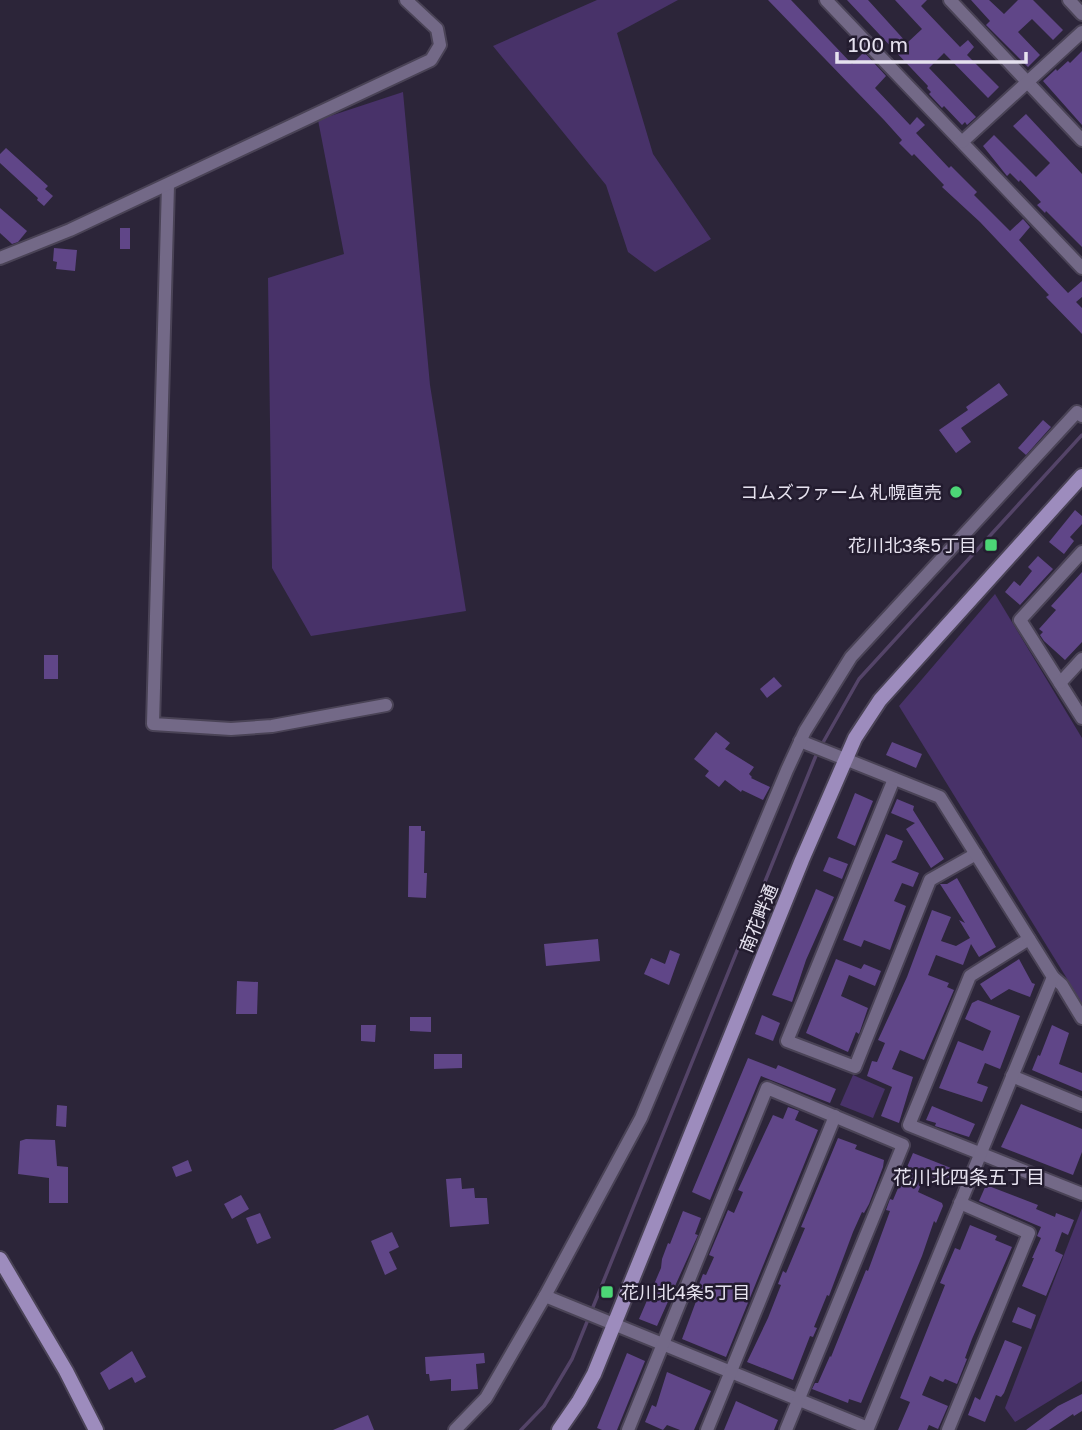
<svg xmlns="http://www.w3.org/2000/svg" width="1082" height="1430" font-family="'Golos Text','Noto Sans JP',sans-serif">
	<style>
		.green { fill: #483269 }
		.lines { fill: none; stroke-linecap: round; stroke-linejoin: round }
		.stream { stroke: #544468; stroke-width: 3.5 }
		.building { fill: #604688 }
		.street-casing { stroke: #4a4356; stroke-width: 16 }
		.secondary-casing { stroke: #4a4356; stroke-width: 18 }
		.street { stroke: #736987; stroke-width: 12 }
		.secondary { stroke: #9d8cbd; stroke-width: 14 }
		.poi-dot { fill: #4cd676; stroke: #231c2f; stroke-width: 2.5 }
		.labels { text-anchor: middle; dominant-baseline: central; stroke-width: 5; stroke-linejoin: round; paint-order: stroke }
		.poi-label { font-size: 18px; fill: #e6e2ef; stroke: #231c2f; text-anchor: end }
		.street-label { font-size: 18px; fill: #e6e2ef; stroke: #231c2f }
		.neighbourhood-label { font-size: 19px; fill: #e6e2ef; stroke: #231c2f }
	</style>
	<rect width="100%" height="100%" fill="#2c2539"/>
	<g class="green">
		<path d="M597 0H678L617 33 653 154 711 239 655 272 628 252 606 185 493 46Z"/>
		<path d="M403 92 430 385 466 611 311 636 272 568 268 278 344 254 318 120Z"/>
		<path d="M995 594 1082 738V1003L899 706Z"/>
		<path d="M853 1075 885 1089 873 1118 840 1105Z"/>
		<path d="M1082 1208V1381L1015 1422 1005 1408Z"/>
	</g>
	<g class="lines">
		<g class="stream">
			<path d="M821 746 859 679 1082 435"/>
			<path d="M521 1430 544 1406 572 1359 817 753"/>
		</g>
	</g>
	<g class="building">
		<path d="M768 0H791L852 64 864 52 886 76 875 88 910 125 917 117 925 125 916 133 949 168 951 166 977 192 974 195 1010 231 1023 219 1030 227 1019 240 1050 274 1068 293 1082 281V297L1076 302 1082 308V334L1046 297 1049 295 980 222 942 187 944 185 914 154 912 156 899 143 902 140 884 120Z"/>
		<path d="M847 0H868L907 43 922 29 895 0H927L921 6 960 47 968 40 974 47 967 55 999 87 988 98 944 53 929 68 976 117 967 125 965 122 962 125 944 106 942 108 929 94 931 92 927 88 928 86Z"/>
		<path d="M971 0H989L1004 14 1018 0H1033L1063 30 1053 40 1032 19 1018 32 1040 55 1028 67 986 25 990 21Z"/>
		<path d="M1082 51V125L1043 81 1056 69 1057 71 1068 61 1070 63Z"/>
		<path d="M1026 114 1082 174V247L1046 211 1045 213 1037 205 1041 202 1020 180 1019 182 1010 173 1007 176 983 146 994 135 1036 177 1050 163 1013 126Z"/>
		<path d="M6 148 48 186 45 189 53 196 44 206 37 200 38 198 0 163V154Z"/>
		<path d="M0 208 27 231 18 242 12 244 0 233Z"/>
		<rect x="120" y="228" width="10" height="21"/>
		<path d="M54 248 77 250 75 271 56 269 57 262 53 261Z"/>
		<path d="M999 383 1008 395 961 428 971 442 956 453 939 430 968 410 966 407Z"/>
		<path d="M1043 420 1051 427 1026 455 1018 448Z"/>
		<path d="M1075 510 1082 516V524L1070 537 1074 541 1064 554 1049 542Z"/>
		<path d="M1038 556 1053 569 1020 605 1005 592 1014 581 1020 586 1032 571 1028 567Z"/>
		<path d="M1082 572V642L1065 660 1044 641 1040 635 1043 632 1039 629 1056 610 1051 606Z"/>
		<rect x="44" y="655" width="14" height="24"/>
		<path d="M774 677 782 686 767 698 760 689Z"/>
		<path d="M716 732 730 743 725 749 754 767 749 774 752 777 751 778 770 787 763 800 742 790 741 792 725 780 719 787 705 776 709 771 694 759Z"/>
		<path d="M892 742 922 754 916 768 886 755Z"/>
		<path d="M855 793 873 801 855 846 837 838Z"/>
		<path d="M897 799 914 806 913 810 944 859 931 868 906 829 915 823 891 813Z"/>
		<path d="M409 826H421V831H425L424 873H427L426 898 408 897Z"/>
		<path d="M886 834 903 841 896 859 891 862 919 873 913 887 902 883 894 901 906 906 890 950 864 940 861 947 843 940Z"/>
		<path d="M829 857 848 864 842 879 823 871Z"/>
		<path d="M957 878 996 947 979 957 971 944 963 965 936 955 928 975 949 983 947 987 954 990 924 1060 900 1050 892 1069 913 1077 899 1123 881 1116 892 1087 867 1076 872 1061 877 1062 885 1043 878 1040 907 977 932 910 951 917 941 941 956 946 970 938 959 920 965 923 940 884H947Z"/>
		<path d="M816 889 834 897 806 960 792 1002 772 995Z"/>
		<path d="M598 939 600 961 546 966 544 944Z"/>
		<path d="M670 950 680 954 669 985 644 974 651 958 665 964Z"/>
		<path d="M836 959 861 969 864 964 881 971 875 986 849 975 841 996 868 1008 859 1034 856 1032 848 1052 806 1033Z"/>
		<path d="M1019 959 1032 983 1035 984 1030 997 1009 989 991 1000 980 984Z"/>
		<path d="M237 981 258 982 257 1014H236Z"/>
		<path d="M978 1000 1020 1016 1000 1069 985 1063 977 1083 988 1087 982 1102 939 1088 958 1041 983 1051 991 1031 965 1019 972 1003Z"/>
		<path d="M762 1015 780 1023 773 1041 755 1034Z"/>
		<path d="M410 1017H431V1032L410 1031Z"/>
		<path d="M361 1025H376L375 1042 361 1041Z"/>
		<path d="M1052 1025 1069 1033 1059 1064 1082 1073V1091L1032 1070 1038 1055 1040 1056Z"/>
		<path d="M434 1054H462V1068L434 1069Z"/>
		<path d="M748 1058 776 1069 778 1065 836 1089 830 1103 761 1076 710 1200 692 1192Z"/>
		<path d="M1021 1104 1082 1129V1152L1073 1175 1001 1147Z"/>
		<path d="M57 1105 67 1106 66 1127 56 1126Z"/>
		<path d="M932 1106 975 1124 969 1137 935 1126 936 1123 926 1120Z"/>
		<path d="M788 1107 799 1111 795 1120 818 1130 726 1357 682 1339 701 1288 698 1287 703 1274 706 1275 714 1257 709 1255 728 1210 734 1213 743 1192 738 1190 773 1115 783 1119Z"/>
		<path d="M838 1138 857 1145 855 1149 884 1160 883 1167 869 1204 864 1213 862 1212 853 1232 829 1296 827 1295 814 1327 817 1328 813 1337 810 1336 793 1380 747 1362 768 1318 781 1285 778 1284 783 1271 786 1273 805 1228 801 1227Z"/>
		<path d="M26 1139 55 1140 57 1166 68 1167V1203H49V1178L18 1174 20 1141Z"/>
		<path d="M913 1153 956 1170 950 1184 925 1174 918 1192 942 1203 943 1206 936 1223 934 1221 922 1256 861 1403 849 1399 848 1403 812 1389 815 1383H818L830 1356 831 1357 866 1270 868 1271 890 1211 886 1210 890 1199 893 1200Z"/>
		<path d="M188 1160 192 1171 176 1177 172 1167Z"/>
		<path d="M461 1178 462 1189 474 1188 475 1198H487L489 1224 450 1227 446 1179Z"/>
		<path d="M986 1185 1038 1205 1036 1209 1055 1217 1056 1213 1074 1220 1068 1235 1062 1232 1055 1251 1063 1255 1046 1296 1022 1286 1034 1258H1032L1041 1238 1037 1236 1041 1227 979 1201Z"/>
		<path d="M241 1195 249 1209 232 1219 224 1204Z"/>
		<path d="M683 1211 701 1218 695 1234 698 1235 657 1326 639 1319 661 1268 662 1259 668 1243 670 1244Z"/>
		<path d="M260 1213 271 1238 257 1244 246 1218Z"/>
		<path d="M970 1225 997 1236 995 1240 1012 1247 972 1339 965 1358 967 1359 957 1384 945 1379 943 1382 930 1376 922 1395 948 1406 938 1429 929 1425 927 1430H898L910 1402 900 1398 945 1285 940 1283 955 1248 960 1250Z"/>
		<path d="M392 1232 399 1247 389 1252 397 1269 385 1275 371 1241Z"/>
		<path d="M1018 1307 1036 1315 1031 1329 1012 1322Z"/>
		<path d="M1005 1340 1022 1347 1004 1393 1001 1397 996 1395 985 1422 968 1415 975 1397 980 1400Z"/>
		<path d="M132 1351 146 1377 135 1383 132 1377 109 1390 100 1373Z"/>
		<path d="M484 1353 485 1363 476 1364 478 1389 451 1391V1379L430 1381 429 1374H426L425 1357Z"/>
		<path d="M627 1353 645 1361 617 1430H602L597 1428Z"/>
		<path d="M667 1372 711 1391 694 1430H680L667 1425 663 1430 645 1422 652 1405 656 1407Z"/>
		<path d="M1082 1394V1411L1074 1416 1073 1414 1049 1430H1026L1058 1406Z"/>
		<path d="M736 1401 778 1420 774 1430H724Z"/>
		<path d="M368 1415 374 1430H333Z"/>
	</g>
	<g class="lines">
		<defs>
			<g id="street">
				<path d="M826 0 1082 268"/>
				<path d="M950 0 1082 140"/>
				<path d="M1069 0 1082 14"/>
				<path d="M962 142 1082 32"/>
				<path d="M168 185 153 724 231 729 272 726 386 705"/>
				<path d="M0 258 70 230 431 60 440 45 437 29 406 0"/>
				<path d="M1082 552 1020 620 1082 718"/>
				<path d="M1060 683 1082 659"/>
				<path d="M894 779 787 1041 855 1067 930 880 976 854"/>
				<path d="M1029 939 970 976 909 1125 1082 1194"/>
				<path d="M1053 977 1062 985 1082 1018"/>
				<path d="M1012 1076 1082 1105"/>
				<path d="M545 1296 868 1428 1053 977 940 797 800 741"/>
				<path d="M455 1430 486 1398 545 1296 641 1118 787 770 805 731 851 657 1077 412 1082 416"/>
				<path d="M628 1430 767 1088 903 1145 786 1430"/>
				<path d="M707 1430 835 1116"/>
				<path d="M948 1430 1029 1233 960 1203"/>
			</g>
			<g id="secondary">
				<path d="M0 1259 66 1371 96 1430"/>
				<path d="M559 1430 579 1401 594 1374 802 860 855 738 880 700 1082 476"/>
			</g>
		</defs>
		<use href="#street" class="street-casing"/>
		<use href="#secondary" class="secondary-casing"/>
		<use href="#street" class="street"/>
		<use href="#secondary" class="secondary"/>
	</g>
	<g class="poi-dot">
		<circle cx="956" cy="492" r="7"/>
		<rect x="984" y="538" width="14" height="14" rx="3.5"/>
		<rect x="600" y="1285" width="14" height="14" rx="3.5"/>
	</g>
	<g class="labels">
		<g class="poi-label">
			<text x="942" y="492">コムズファーム 札幌直売</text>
			<text x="977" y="545">花川北3条5丁目</text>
			<text x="621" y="1292" text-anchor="start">花川北4条5丁目</text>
		</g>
		<g class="street-label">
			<text transform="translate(758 918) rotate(-68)">南花畔通</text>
		</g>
		<g class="neighbourhood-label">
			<text x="969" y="1176">花川北四条五丁目</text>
		</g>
	</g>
	<path d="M837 52v10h189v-10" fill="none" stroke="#e6e2ef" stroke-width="3.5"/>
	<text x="848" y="52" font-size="21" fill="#e6e2ef" stroke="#231c2f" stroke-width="5" paint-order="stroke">100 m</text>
</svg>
